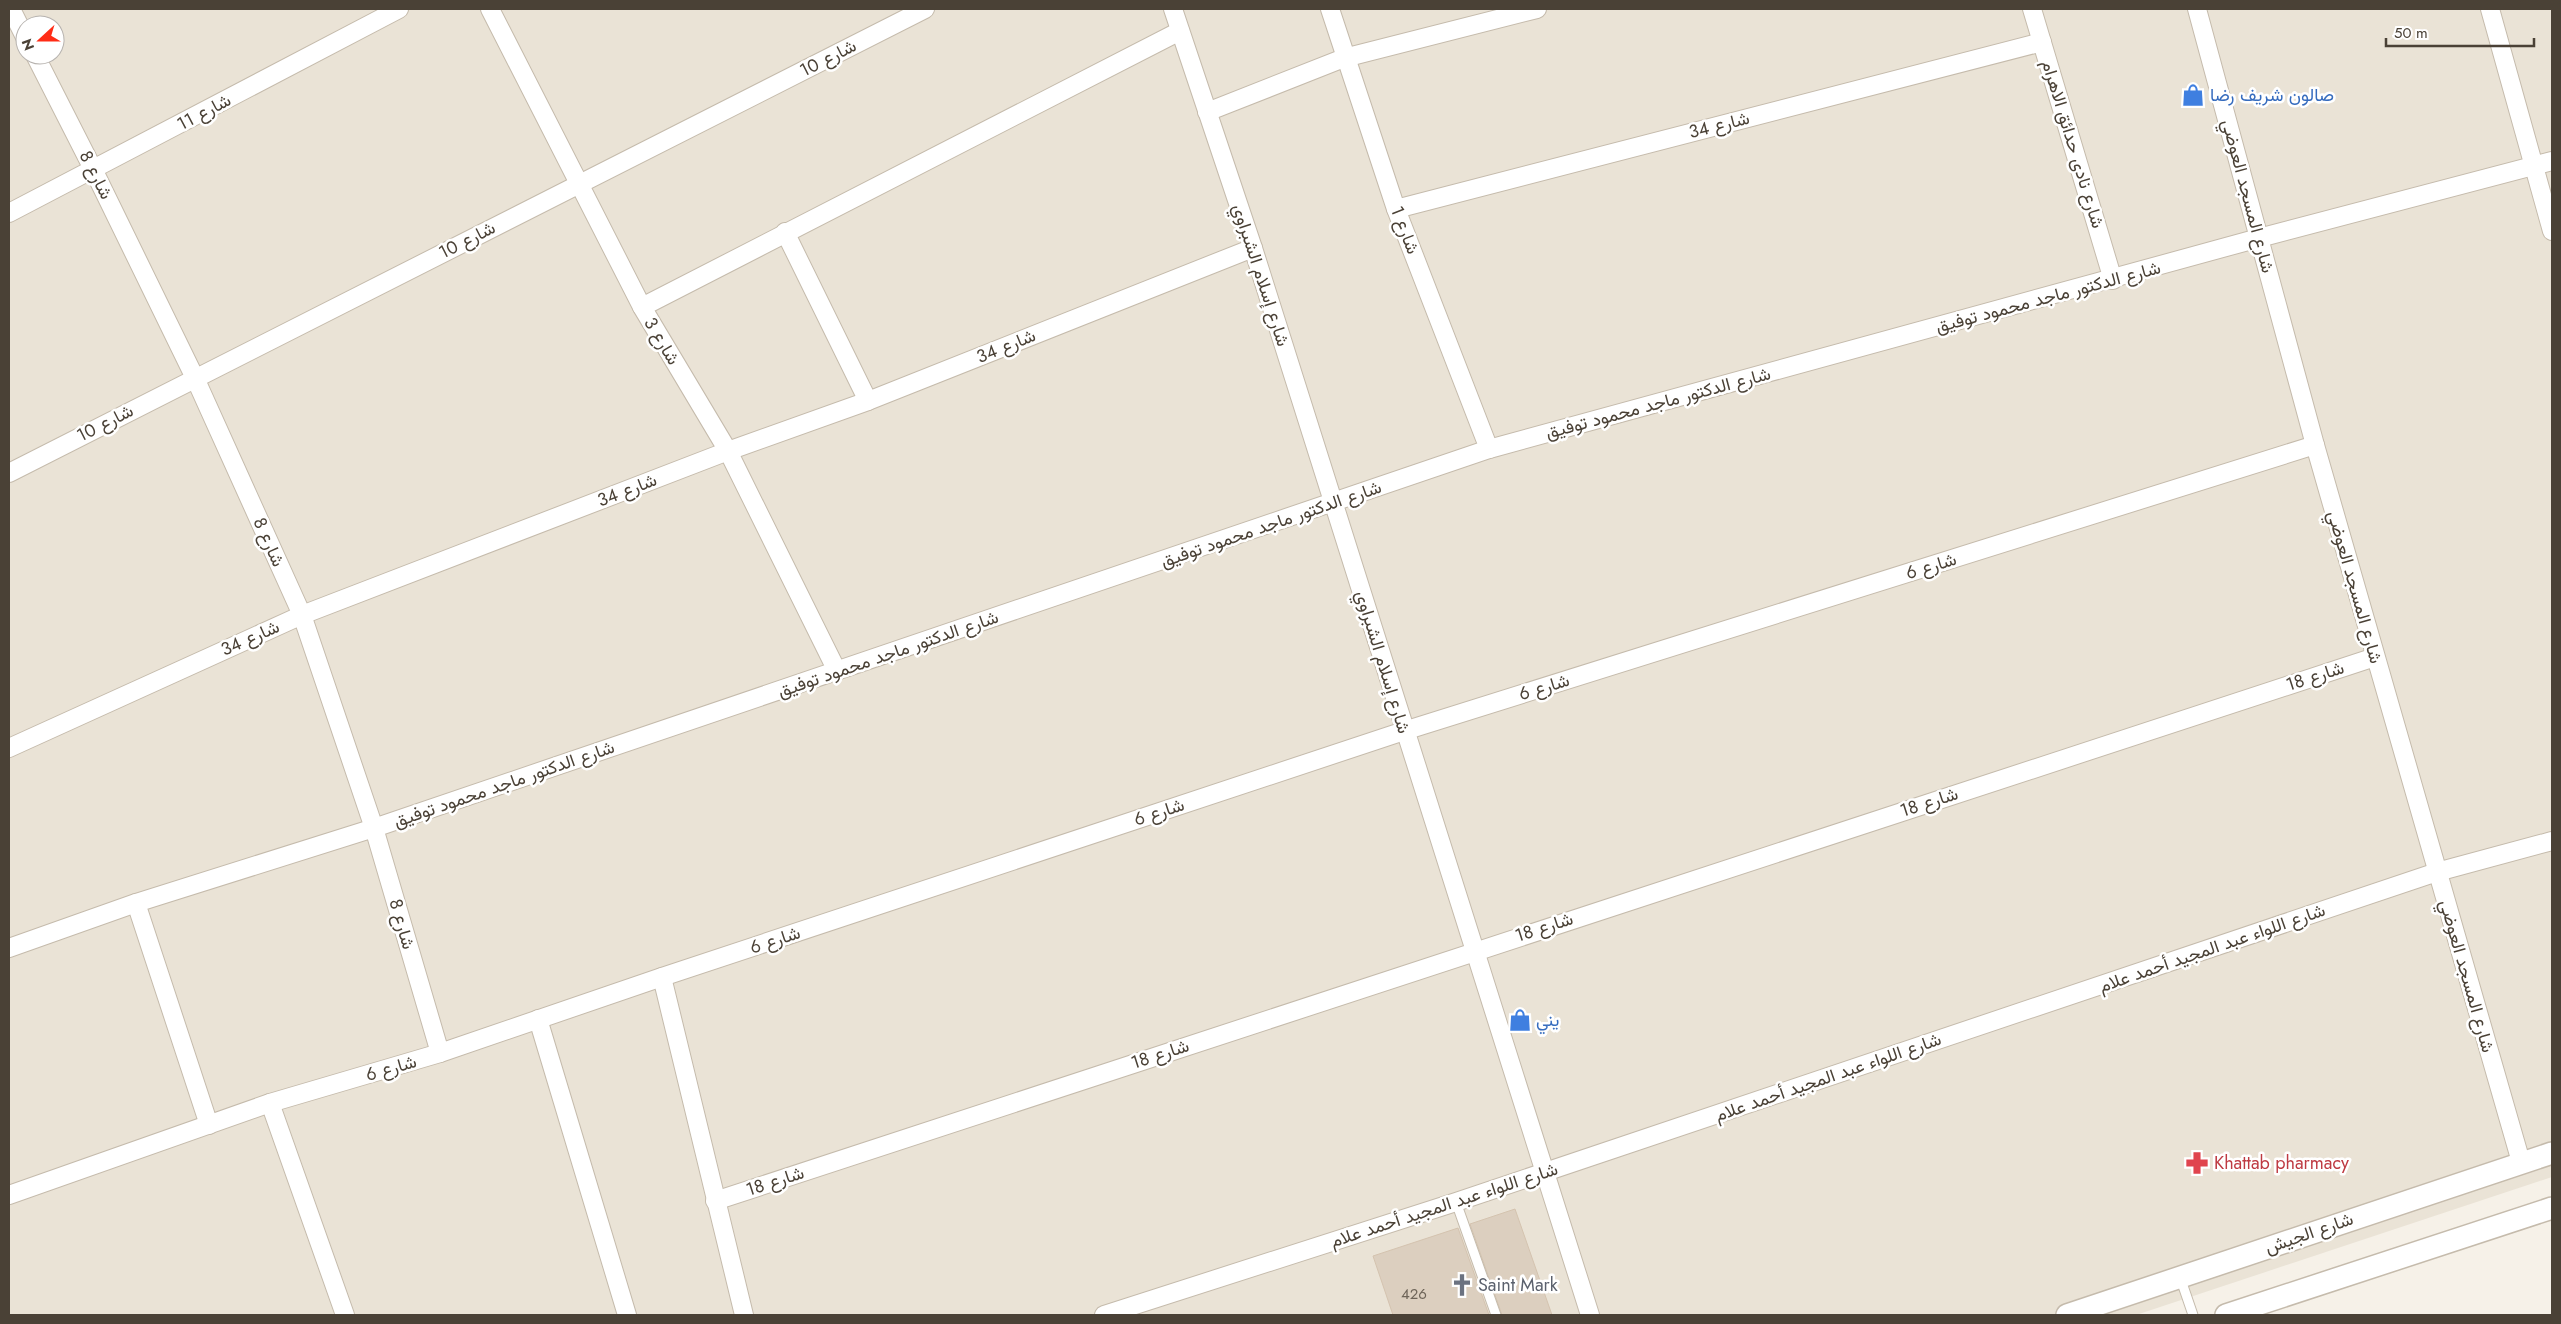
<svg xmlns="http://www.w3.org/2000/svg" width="2561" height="1324" font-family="Jost,Vazirmatn,sans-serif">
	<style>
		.residential { fill: #eae3d6; fill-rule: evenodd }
		.building { fill: #dccfbf; stroke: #d4c3af }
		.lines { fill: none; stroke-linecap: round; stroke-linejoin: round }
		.service-casing { stroke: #c5bbac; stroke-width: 11 }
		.minor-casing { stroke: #c5bbac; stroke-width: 20 }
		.tertiary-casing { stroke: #c5bbac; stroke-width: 24 }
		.service { stroke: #fff; stroke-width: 9 }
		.minor { stroke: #fff; stroke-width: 18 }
		.tertiary { stroke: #fff; stroke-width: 21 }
		.labels { text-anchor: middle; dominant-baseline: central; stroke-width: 5; stroke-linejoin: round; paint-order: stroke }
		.number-label { font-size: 15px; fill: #6e6458 }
		.street-label { font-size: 18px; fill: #4a4136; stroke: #fff }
		.shop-label { font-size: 18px; fill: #366cbe; stroke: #fff; text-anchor: start }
		.health-label { font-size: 18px; fill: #be3a42; stroke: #fff; text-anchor: start }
		.worship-label { font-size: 18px; fill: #5b616d; stroke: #fff; text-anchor: start }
	</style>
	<rect width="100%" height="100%" fill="#f6f1e8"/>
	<path class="residential" d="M9 9H2552V1177L2136 1315H9ZM25 25H55V55H25Z"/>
	<g class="building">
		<path d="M1515 1209 1552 1315H1502L1470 1224Z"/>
		<path d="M1458 1228 1489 1315H1393L1373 1256Z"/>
	</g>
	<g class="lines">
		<defs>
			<g id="service">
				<path d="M1456 1202 1496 1315"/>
				<path d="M2180 1277 2193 1315"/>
			</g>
			<g id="minor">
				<path d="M11 9 25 37"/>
				<path d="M490 9 642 307 728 451 837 671"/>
				<path d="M1173 9 1253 248 1590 1315"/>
				<path d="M1330 9 1396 209 1489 449"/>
				<path d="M2032 9 2113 280"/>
				<path d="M2197 9 2315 445 2521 1162"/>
				<path d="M2490 9 2552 231"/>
				<path d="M35 55 94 171 195 378 302 615 374 828 440 1053"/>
				<path d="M1207 112 1344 58 1537 9"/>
				<path d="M1396 209 2042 42"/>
				<path d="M9 213 399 9"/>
				<path d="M785 232 868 401"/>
				<path d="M642 307 1180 31"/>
				<path d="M9 473 925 9"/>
				<path d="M9 748 302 615 728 451 868 401 1253 248"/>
				<path d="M136 903 209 1125"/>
				<path d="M9 948 136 903 374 828 1489 449 2259 238 2552 161"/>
				<path d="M662 977 744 1315"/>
				<path d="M538 1019 627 1315"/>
				<path d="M270 1103 345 1315"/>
				<path d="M9 1195 270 1103 440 1053 662 977 1404 731 2315 445"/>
				<path d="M715 1201 2375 657"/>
				<path d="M1104 1315 1456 1202 2437 872 2552 841"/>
			</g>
			<g id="tertiary">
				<path d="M2067 1315 2552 1153"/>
				<path d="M2226 1315 2552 1208"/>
			</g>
		</defs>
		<use href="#service" class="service-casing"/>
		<use href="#minor" class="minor-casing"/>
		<use href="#tertiary" class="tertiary-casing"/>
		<use href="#service" class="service"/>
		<use href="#minor" class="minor"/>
		<use href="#tertiary" class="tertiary"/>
	</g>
	<defs>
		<symbol id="shop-bare" viewBox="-9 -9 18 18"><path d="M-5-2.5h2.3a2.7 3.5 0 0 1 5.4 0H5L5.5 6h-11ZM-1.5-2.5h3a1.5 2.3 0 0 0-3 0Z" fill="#3f7fe0" stroke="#fff" stroke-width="2.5" paint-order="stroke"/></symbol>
		<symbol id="pharmacy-bare" viewBox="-9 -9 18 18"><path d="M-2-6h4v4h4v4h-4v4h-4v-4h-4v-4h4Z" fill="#e0444e" stroke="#fff" stroke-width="2.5" paint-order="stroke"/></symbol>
		<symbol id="church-bare" viewBox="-9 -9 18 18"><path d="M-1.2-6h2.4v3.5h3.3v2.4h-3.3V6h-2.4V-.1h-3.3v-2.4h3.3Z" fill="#6b7280" stroke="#fff" stroke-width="2.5" paint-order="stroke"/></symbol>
	</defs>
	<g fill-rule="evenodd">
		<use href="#shop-bare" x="2177" y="79" width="32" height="32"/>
		<use href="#shop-bare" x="1504" y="1004" width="32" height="32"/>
		<use href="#pharmacy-bare" x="2181" y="1147" width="32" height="32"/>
		<use href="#church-bare" x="1446" y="1269" width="32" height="32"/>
	</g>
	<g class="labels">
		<g class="number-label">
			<text x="1414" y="1294">426</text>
		</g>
		<g class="street-label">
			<text transform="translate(828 58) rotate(-27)">شارع 10</text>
			<text transform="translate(204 112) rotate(-28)">شارع 11</text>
			<text transform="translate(1719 125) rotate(-14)">شارع 34</text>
			<text transform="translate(2073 144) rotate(73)">شارع نادى حدائق الاهرام</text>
			<text transform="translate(96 175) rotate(63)">شارع 8</text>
			<text transform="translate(2248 196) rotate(75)">شارع المسجد العوضي</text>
			<text transform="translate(1405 230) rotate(69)">شارع 1</text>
			<text transform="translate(467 240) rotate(-27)">شارع 10</text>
			<text transform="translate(1261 275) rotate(72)">شارع إسلام الشبراوي</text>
			<text transform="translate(2048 297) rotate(-15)">شارع الدكتور ماجد محمود توفيق</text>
			<text transform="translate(662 341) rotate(59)">شارع 3</text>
			<text transform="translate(1006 346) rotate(-22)">شارع 34</text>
			<text transform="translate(1658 403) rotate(-15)">شارع الدكتور ماجد محمود توفيق</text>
			<text transform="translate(105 423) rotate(-27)">شارع 10</text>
			<text transform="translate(627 490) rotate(-21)">شارع 34</text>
			<text transform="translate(1271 524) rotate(-19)">شارع الدكتور ماجد محمود توفيق</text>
			<text transform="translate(269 542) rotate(66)">شارع 8</text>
			<text transform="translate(1931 566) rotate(-17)">شارع 6</text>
			<text transform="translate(2355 587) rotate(74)">شارع المسجد العوضي</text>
			<text transform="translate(250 638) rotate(-24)">شارع 34</text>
			<text transform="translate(888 654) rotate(-19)">شارع الدكتور ماجد محمود توفيق</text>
			<text transform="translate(1383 662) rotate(73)">شارع إسلام الشبراوي</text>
			<text transform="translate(2315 676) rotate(-18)">شارع 18</text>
			<text transform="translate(1544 687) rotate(-17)">شارع 6</text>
			<text transform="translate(504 784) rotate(-19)">شارع الدكتور ماجد محمود توفيق</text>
			<text transform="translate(1929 802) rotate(-18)">شارع 18</text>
			<text transform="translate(1159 812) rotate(-18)">شارع 6</text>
			<text transform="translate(402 924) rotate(74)">شارع 8</text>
			<text transform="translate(1544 927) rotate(-18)">شارع 18</text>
			<text transform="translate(775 940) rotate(-18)">شارع 6</text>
			<text transform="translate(2212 948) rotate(-19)">شارع اللواء عبد المجيد أحمد علام</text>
			<text transform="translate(2467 976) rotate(74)">شارع المسجد العوضي</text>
			<text transform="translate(1160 1054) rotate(-18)">شارع 18</text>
			<text transform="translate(391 1068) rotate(-16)">شارع 6</text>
			<text transform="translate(1828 1077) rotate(-19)">شارع اللواء عبد المجيد أحمد علام</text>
			<text transform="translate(775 1181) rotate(-18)">شارع 18</text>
			<text transform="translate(1444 1205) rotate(-18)">شارع اللواء عبد المجيد أحمد علام</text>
			<text transform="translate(2309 1233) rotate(-19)">شارع الجيش</text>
		</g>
		<g class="shop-label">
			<text x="2210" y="95">صالون شريف رضا</text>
			<text x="1536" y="1020">يني</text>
		</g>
		<g class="health-label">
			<text x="2214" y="1163">Khattab pharmacy</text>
		</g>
		<g class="worship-label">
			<text x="1478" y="1285">Saint Mark</text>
		</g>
	</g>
	<rect width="2561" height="1324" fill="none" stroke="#4a4136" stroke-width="20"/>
	<g transform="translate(40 40) rotate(249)"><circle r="24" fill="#ffffff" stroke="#b7b3af"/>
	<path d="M0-4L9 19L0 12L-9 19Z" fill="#ff2c16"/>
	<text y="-8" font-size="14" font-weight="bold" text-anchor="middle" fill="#4a4136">N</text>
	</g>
	<path d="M2386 38v8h148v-8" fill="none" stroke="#4a4136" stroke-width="2.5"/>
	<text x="2394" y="38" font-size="15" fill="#4a4136" stroke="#ffffff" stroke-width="4" paint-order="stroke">50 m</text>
</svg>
